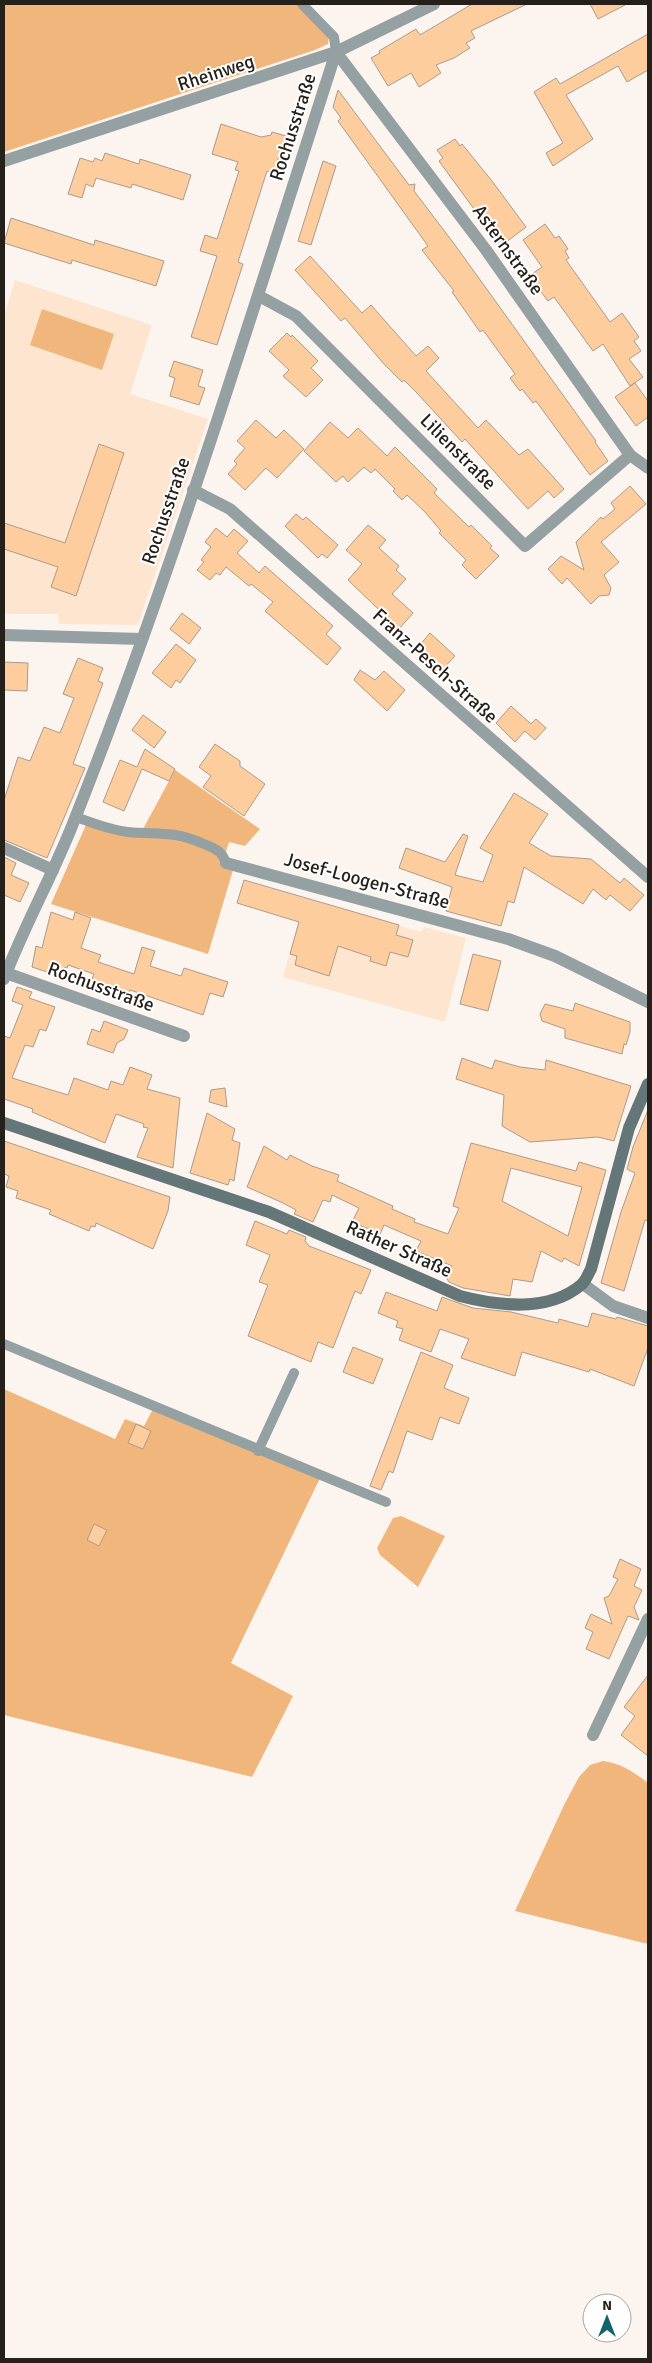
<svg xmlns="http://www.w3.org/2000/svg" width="652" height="2363" font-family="Signika,sans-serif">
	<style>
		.built { fill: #fde5cf }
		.green { fill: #f1b67b }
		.building { fill: #fecd9e; stroke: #ab9b8c; fill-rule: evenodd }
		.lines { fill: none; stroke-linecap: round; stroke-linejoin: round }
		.lane { stroke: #94a0a1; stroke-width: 10 }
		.street { stroke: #94a0a1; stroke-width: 12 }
		.secondary { stroke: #657678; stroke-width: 12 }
		.labels { text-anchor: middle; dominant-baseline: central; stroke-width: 4; stroke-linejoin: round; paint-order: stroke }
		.street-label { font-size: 19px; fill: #26201a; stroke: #fff }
	</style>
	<rect width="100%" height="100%" fill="#fcf5ef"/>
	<g class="built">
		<path d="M15 280 152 325 130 394 208 419 138 625 59 624 58 614H4V315Z"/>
		<path d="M322 903 421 932 424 927 466 938 445 1022 283 977 300 916Z"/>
	</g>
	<g class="green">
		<path d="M4 4H299L329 35 328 44 315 50 4 152Z"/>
		<path d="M42 309 114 334 102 370 30 345Z"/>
		<path d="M175 770 260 829 245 846 229 842 221 867 233 870 208 954 51 904 89 818 117 827 143 829Z"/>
		<path d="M4 1389 115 1439 125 1419 144 1426 153 1409 321 1476 231 1663 293 1696 252 1777 4 1715Z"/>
		<path d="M401 1516 445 1536 418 1587 380 1555 377 1548 393 1518Z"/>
		<path d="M603 1761C620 1763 634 1772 648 1783V1944L515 1911 565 1803 579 1777 590 1765Z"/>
	</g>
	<g class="building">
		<path d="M472 4H527L471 31 475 38 466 43 470 48 454 58 436 65 441 73 419 87 411 73 388 86 371 58 380 53 379 51 416 29 420 35Z"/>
		<path d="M590 4H627L598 19Z"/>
		<path d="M648 34V70L627 82 618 66 566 95 593 139 553 166 546 153 563 143 534 92 556 78 560 84Z"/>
		<path d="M338 90 409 185 415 184 414 191 455 245 596 441 595 442 608 461 590 475 536 401 533 403 522 389 520 391 510 378 515 374 483 330 480 332 452 292 454 291 422 250 428 246 338 121 341 118 333 107Z"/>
		<path d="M221 124 261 137 271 135 272 132 286 136 273 174 267 171 238 262 243 264 217 345 191 337 217 256 200 251 205 235 217 239 239 171 235 170 238 162 212 154Z"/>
		<path d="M455 139 460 146 462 144 492 181 526 227 501 246 439 161 443 158 437 150Z"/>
		<path d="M105 153 139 164 140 159 191 175 183 200 132 184 131 188 96 178 93 187 86 184 82 198 68 194 80 158 93 162 95 158 102 161Z"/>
		<path d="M323 161 336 166 311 245 298 241Z"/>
		<path d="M11 218 94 245 95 240 164 261 156 286 72 260 71 264 4 243Z"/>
		<path d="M545 224 555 238 559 236 568 249 565 251 569 258 566 260 610 322 622 313 639 337 634 341 641 351 629 359 643 377 630 386 603 344 593 351 554 297 548 301 529 276 542 267 523 240Z"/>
		<path d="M310 256 362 313 371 305 416 356 428 346 439 358 426 371 478 428 486 420 519 455 528 449 564 489 554 498 548 491 528 509 465 439 462 442 416 392 404 380 402 382 383 363 345 318 341 321 295 270Z"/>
		<path d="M287 333 291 337 292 335 318 361 311 368 323 380 306 397 283 376 289 370 269 351Z"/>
		<path d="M174 361 203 370 198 386 205 388 199 405 170 396 175 378 169 376Z"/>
		<path d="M635 383 648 401V417L636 426 615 397Z"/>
		<path d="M256 420 276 438 284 430 304 449 277 478 266 468 245 490 228 474 237 464 234 461 245 448 237 441Z"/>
		<path d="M330 422 348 438 358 428 387 456 395 447 437 489 434 493 469 527 471 525 492 546 490 548 499 556 476 579 462 565 466 560 439 533 441 531 425 512 407 495 402 500 393 491 395 489 375 469 371 473 364 467 348 482 343 476 336 482 304 451Z"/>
		<path d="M99 444 124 453 76 596 51 587 58 567 4 549V523L65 543Z"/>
		<path d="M630 486 646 504 601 542 619 562 604 575 611 588 609 595 599 596 591 604 567 578 562 584 548 569 561 556 584 570 576 542 601 517 603 519 615 509 611 503Z"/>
		<path d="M296 514 303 520 306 517 338 545 327 558 322 554 318 558 285 526Z"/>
		<path d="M368 525 386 540 379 548 399 566 396 570 406 579 392 594 413 613 399 629 348 580 362 564 346 550Z"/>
		<path d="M216 528 227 537 234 529 248 541 237 553 259 573 265 566 333 626 326 634 341 648 327 665 265 611 273 602 251 584 249 586 226 567 220 575 216 573 210 580 197 570 204 562 201 560 211 547 205 542Z"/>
		<path d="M182 613 201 628 189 644 170 629Z"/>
		<path d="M430 633 455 656 439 673 421 657 425 652 419 646Z"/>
		<path d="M176 644 196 660 180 683 176 680 171 688 152 673Z"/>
		<path d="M78 658 103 668 98 681 103 683 73 764 85 768 47 858 4 840V800L18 757 30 761 44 727 60 733 74 698 63 694Z"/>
		<path d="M4 662 28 663 27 691 4 690Z"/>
		<path d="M360 670 375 680 384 671 405 690 387 711 354 680Z"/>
		<path d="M511 706 531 724 536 719 546 728 535 740 525 731 515 742 496 723Z"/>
		<path d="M143 715 166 732 154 748 132 730Z"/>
		<path d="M215 744 240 761V766L265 784 244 816 203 787 211 776 199 767Z"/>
		<path d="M145 749 175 769 169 781 142 769 124 811 103 802 120 760 137 767Z"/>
		<path d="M514 793 548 814 529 843 551 856 591 859 620 883 624 878 644 895 630 911 610 895 606 900 593 889 583 904 524 867 514 903 508 901 501 926 446 911 452 887 399 868 406 848 445 862 463 834 468 836 455 875 483 882 493 855 480 848Z"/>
		<path d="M4 857 16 863 11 875 29 883 20 902 4 895Z"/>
		<path d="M244 880 399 925 396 935 413 940 408 957 390 952 386 966 370 961 371 957 338 946 329 976 295 965 297 956 290 954 299 922 237 903Z"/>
		<path d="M51 912 73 920 75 912 91 918 81 948 101 955 98 962 134 974 142 947 155 951 150 966 181 976 184 968 228 982 223 997 210 993 203 1015 130 990 129 993 112 987 110 993 89 986 94 974 68 965 67 968 65 967 62 977 32 967 36 946 42 948Z"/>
		<path d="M473 954 501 961 488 1011 460 1004Z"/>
		<path d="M17 987 32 992 29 998 55 1007 46 1031 40 1029 33 1047 25 1045 12 1078 68 1095 74 1078 108 1090 111 1081 123 1085 130 1067 152 1075 147 1089 180 1098 173 1168 137 1157 148 1128 143 1127 144 1124 116 1114 105 1143 32 1112 33 1109 4 1099V1036L10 1038 23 1005 12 1001Z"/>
		<path d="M575 1003 630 1022V1032L626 1045 624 1044 622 1054 565 1038V1029L542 1021 540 1014 545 1004 573 1011Z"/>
		<path d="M104 1021 128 1030 124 1039 117 1043 113 1053 87 1044 92 1029 100 1032Z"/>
		<path d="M462 1058 492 1069 495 1060 520 1067 545 1070 546 1060 631 1086 614 1141 598 1137 530 1142 502 1126 504 1095 456 1079Z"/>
		<path d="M225 1088 227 1107 209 1102 211 1090Z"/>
		<path d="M648 1110V1221L645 1220 624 1291 601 1283 621 1212 635 1173 627 1169 633 1147Z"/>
		<path d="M207 1113 235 1129 232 1140 240 1143 234 1181 230 1179 228 1185 190 1173Z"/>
		<path d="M4 1141 170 1197 168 1211 153 1249 96 1223 95 1227 91 1226 89 1231 49 1214 51 1210 16 1198 18 1191 6 1187 9 1176 4 1174Z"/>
		<path d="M471 1143 576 1171 579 1162 606 1170 579 1266 564 1258 562 1262 541 1251 532 1282 513 1279 510 1296 463 1288 449 1282 447 1279 452 1266 416 1251 421 1241 384 1225 380 1234 352 1222 359 1208 332 1195 330 1202 323 1200 313 1222 294 1214 296 1210 283 1203 247 1187 264 1146 287 1160 290 1155 312 1166 339 1175 337 1181 393 1206 392 1209 415 1219 414 1222 448 1234 459 1208 453 1206ZM511 1168 582 1187 568 1236 502 1201Z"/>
		<path d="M255 1221 287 1234 289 1230 306 1237 305 1241 309 1246 371 1270 361 1294 355 1291 333 1348 318 1342 311 1362 248 1336 268 1285 259 1282 270 1255 246 1245Z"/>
		<path d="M386 1292 437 1311 442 1297 473 1308 511 1312 558 1323 559 1319 588 1327 592 1313 616 1319 617 1317 648 1326V1348L634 1386 590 1369 589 1372 522 1352 515 1376 461 1358 469 1339 440 1329 431 1352 399 1340 403 1329 396 1327 398 1321 378 1313Z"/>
		<path d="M353 1347 383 1359 373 1384 343 1372Z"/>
		<path d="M421 1352 453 1365 444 1388 469 1398 459 1424 440 1417 432 1440 407 1431 393 1473 389 1471 381 1490 370 1486Z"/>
		<path d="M136 1424 151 1431 143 1449 128 1443Z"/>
		<path d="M94 1524 107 1530 99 1546 87 1540Z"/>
		<path d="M620 1559 641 1569 634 1586 642 1590 634 1607 639 1620 628 1616 609 1659 586 1649 593 1632 585 1628 591 1614 612 1624 604 1598 609 1596 618 1579 613 1577Z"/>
		<path d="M648 1675V1756L621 1735 635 1716 624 1707Z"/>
	</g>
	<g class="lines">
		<g class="lane">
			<path d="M302 4 334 37 336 52"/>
			<path d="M76 817C93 823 110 830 128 832 160 835 172 830 204 844 216 849 222 851 226 863"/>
			<path d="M4 1344 386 1502"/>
			<path d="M258 1451 294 1373"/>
		</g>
		<g class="street">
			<path d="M336 52 486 250 630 455 648 468"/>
			<path d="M4 161 336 52 434 4"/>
			<path d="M259 296 296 316 525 546 630 455"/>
			<path d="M193 490 230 509 648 877"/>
			<path d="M4 635 141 639"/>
			<path d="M4 848 53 870"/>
			<path d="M226 863 508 939 555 956 648 1002"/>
			<path d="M6 973 184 1036"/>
			<path d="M4 979C24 926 53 875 74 821 174 569 253 309 336 52"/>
			<path d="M583 1284 613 1306 648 1318"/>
			<path d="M593 1735 648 1619"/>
		</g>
		<path class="secondary" d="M4 1123 269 1212 460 1296C498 1306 549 1312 581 1285 586 1281 588 1274 591 1269L629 1128 648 1084"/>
	</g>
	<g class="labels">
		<g class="street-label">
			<text transform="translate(216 73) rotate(-18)">Rheinweg</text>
			<text transform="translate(293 127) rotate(-72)">Rochusstraße</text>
			<text transform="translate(508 250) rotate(54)">Asternstraße</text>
			<text transform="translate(458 452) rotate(45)">Lilienstraße</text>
			<text transform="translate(166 511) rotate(-71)">Rochusstraße</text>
			<text transform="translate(435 666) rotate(42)">Franz-Pesch-Straße</text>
			<text transform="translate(367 881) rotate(15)">Josef-Loogen-Straße</text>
			<text transform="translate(101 987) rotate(20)">Rochusstraße</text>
			<text transform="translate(399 1249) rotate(24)">Rather Straße</text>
		</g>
	</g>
	<rect width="652" height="2363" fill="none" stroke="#26201a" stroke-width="10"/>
	<g transform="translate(607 2318)"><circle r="24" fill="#ffffff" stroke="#a8a6a3"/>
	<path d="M0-4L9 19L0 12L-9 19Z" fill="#16646b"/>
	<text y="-8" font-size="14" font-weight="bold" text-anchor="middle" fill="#26201a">N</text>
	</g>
</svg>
